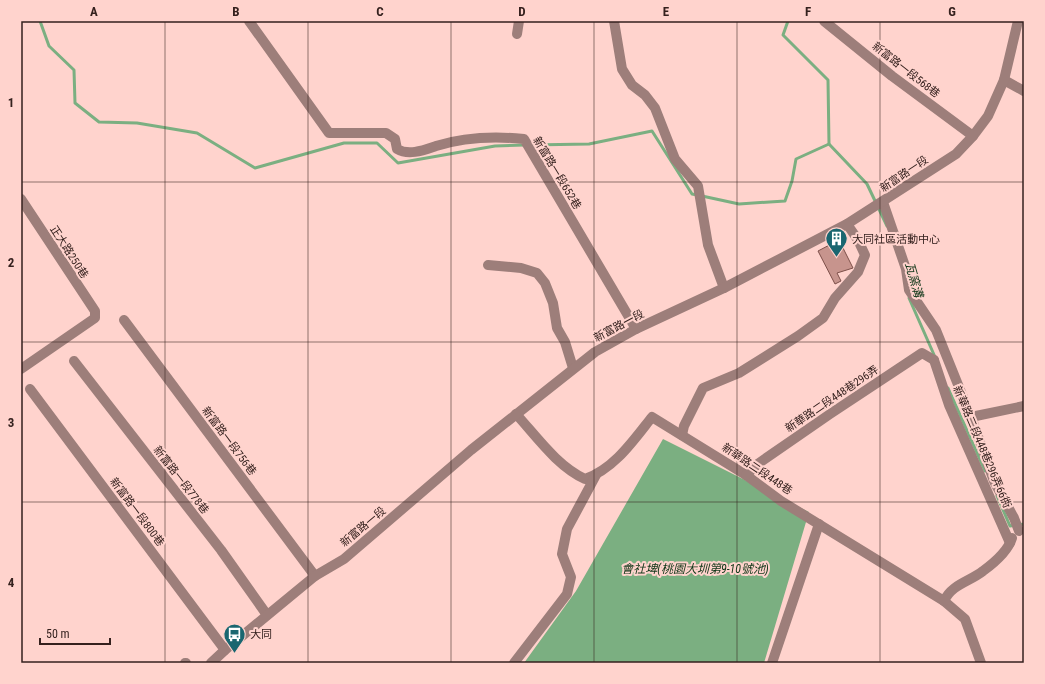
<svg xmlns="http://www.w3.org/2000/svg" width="1045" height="684" font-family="'Roboto Condensed','Noto Sans TC',sans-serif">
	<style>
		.water { fill: #7baf81 }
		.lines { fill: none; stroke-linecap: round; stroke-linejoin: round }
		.stream { stroke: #7baf81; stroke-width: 3 }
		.building { fill: #c7948d; stroke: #7d504a }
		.minor { stroke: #9d7e7a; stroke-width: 10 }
		.grid { fill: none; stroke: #35211e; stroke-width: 1; stroke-opacity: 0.55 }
		.labels { text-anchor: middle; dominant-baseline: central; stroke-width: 4; stroke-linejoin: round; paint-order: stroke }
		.street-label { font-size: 11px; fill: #35211e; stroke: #ffd3cd }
		.poi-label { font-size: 11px; fill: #35211e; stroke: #ffd3cd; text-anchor: start }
		.water-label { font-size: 12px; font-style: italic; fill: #0e3516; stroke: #ffd3cd }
		.neatline { fill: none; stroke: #35211e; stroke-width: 1.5 }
		.grid-label { font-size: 13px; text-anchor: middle; font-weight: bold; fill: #35211e }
	</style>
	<rect width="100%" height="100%" fill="#ffd3cd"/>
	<path class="water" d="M663 439 809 512 764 663H524L576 591Z"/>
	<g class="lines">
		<g class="stream">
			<path d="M40 21 49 46 74 70 75 103 99 122 137 123 197 133 255 168 344 143H377L398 163 495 146 524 145"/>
			<path d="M788 21 783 35 828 80 829 144 867 184 887 226"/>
			<path d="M530 145 589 144 652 131 692 194 697 195"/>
			<path d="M702 196 739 204 785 201 792 181 796 159 829 144"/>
			<path d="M909 298 935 357"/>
			<path d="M948 388 985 471"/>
			<path d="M997 496 1010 526 1024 524"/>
		</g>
	</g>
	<path class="building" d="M839 240 853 268 837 273 841 281 835 284 818 251Z"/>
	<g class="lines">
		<g class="minor">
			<path d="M249 21 329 133H386L395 139 397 149C409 156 424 150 436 146 465 137 494 136 524 139L636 329"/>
			<path d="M614 21 622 69 632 85 645 95 655 108 675 159 698 186 708 245 724 288"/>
			<path d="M824 21 892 76 973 136"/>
			<path d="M517 34 519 21"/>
			<path d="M1004 80 1024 91"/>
			<path d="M21 199 95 311V318L21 369"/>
			<path d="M883 202 906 269 909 290 936 330 971 417 994 481 1014 518 1019 531"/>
			<path d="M488 265 521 268 537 273 545 283 553 303 557 328 565 342 573 368"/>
			<path d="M124 320 315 576"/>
			<path d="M934 360 949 405 1010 543"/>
			<path d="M74 361 221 550 267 615"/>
			<path d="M30 389 225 650"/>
			<path d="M516 414C537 437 557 466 585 479 614 469 633 441 652 417L746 475 781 501 944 601 965 619 981 663"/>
			<path d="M971 417 1024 406"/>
			<path d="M682 435 684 426 703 388 739 373 798 336 823 318 835 298 858 272 865 255 858 240 847 224"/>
			<path d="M746 475 759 463 830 414 922 353 934 360"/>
			<path d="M944 601C952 584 969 582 983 571 994 563 1008 551 1012 538"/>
			<path d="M185 663H186"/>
			<path d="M211 663 225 650 315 576 344 559 471 450 595 352 636 329 724 288 847 224 956 154 973 136 988 116 1004 80 1018 21"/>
			<path d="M514 663 567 594 571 577 562 554 567 529 596 475"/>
			<path d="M772 663 819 524"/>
		</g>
	</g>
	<path class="grid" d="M165 21V663M308 21V663M451 21V663M594 21V663M737 21V663M880 21V663M21 182H1024M21 342H1024M21 502H1024"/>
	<defs>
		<symbol id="building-pin" viewBox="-11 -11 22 30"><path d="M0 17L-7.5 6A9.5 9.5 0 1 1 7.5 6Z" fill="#1a6670" stroke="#ffd3cd"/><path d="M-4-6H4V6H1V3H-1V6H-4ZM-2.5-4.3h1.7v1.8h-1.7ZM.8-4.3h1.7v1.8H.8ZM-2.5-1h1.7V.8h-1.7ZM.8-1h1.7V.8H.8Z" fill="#fff"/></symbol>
		<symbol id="bus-pin" viewBox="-11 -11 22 30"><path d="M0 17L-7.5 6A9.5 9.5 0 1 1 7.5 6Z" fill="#1a6670" stroke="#ffd3cd"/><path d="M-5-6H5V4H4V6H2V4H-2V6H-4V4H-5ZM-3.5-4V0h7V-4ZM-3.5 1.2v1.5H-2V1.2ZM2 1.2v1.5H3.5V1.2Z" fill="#fff"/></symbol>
	</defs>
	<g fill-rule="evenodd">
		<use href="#building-pin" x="824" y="226" width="25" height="34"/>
		<use href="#bus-pin" x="222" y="622" width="25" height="34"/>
	</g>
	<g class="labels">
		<g class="street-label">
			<text transform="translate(906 70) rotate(38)">新富路一段568巷</text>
			<text transform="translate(557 173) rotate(59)">新富路一段652巷</text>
			<text transform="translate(904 174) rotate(-34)">新富路一段</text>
			<text transform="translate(69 252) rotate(57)">正大路250巷</text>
			<text transform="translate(619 326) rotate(-28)">新富路一段</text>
			<text transform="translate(832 399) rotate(-34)">新華路二段448巷296弄</text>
			<text transform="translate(229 441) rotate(53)">新富路一段756巷</text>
			<text transform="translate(982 447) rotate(67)">新華路二段448巷296弄66衖</text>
			<text transform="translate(757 469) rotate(34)">新華路二段448巷</text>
			<text transform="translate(181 480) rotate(52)">新富路一段778巷</text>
			<text transform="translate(137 512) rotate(53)">新富路一段800巷</text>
			<text transform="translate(363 527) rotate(-40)">新富路一段</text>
		</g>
		<g class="poi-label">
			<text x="852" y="239">大同社區活動中心</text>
			<text x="250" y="634">大同</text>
		</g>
		<g class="water-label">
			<text transform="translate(914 280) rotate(74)">瓦窯溝</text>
			<text x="695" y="569">會社埤(桃園大圳第9-10號池)</text>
		</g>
	</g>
	<rect width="1045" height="684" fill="none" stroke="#ffd3cd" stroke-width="44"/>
	<path d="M40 638v6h70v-6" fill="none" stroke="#35211e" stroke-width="2"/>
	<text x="46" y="638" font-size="12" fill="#35211e" stroke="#ffd3cd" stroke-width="3" paint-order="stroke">50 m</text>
	<rect x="22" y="22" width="1001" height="640" class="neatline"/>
	<g class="grid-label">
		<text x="94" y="16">A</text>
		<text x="236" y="16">B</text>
		<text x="380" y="16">C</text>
		<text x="522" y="16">D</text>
		<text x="666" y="16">E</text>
		<text x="808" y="16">F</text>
		<text x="952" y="16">G</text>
		<text x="11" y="107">1</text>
		<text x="11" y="267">2</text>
		<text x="11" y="427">3</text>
		<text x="11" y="587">4</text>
	</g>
</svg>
